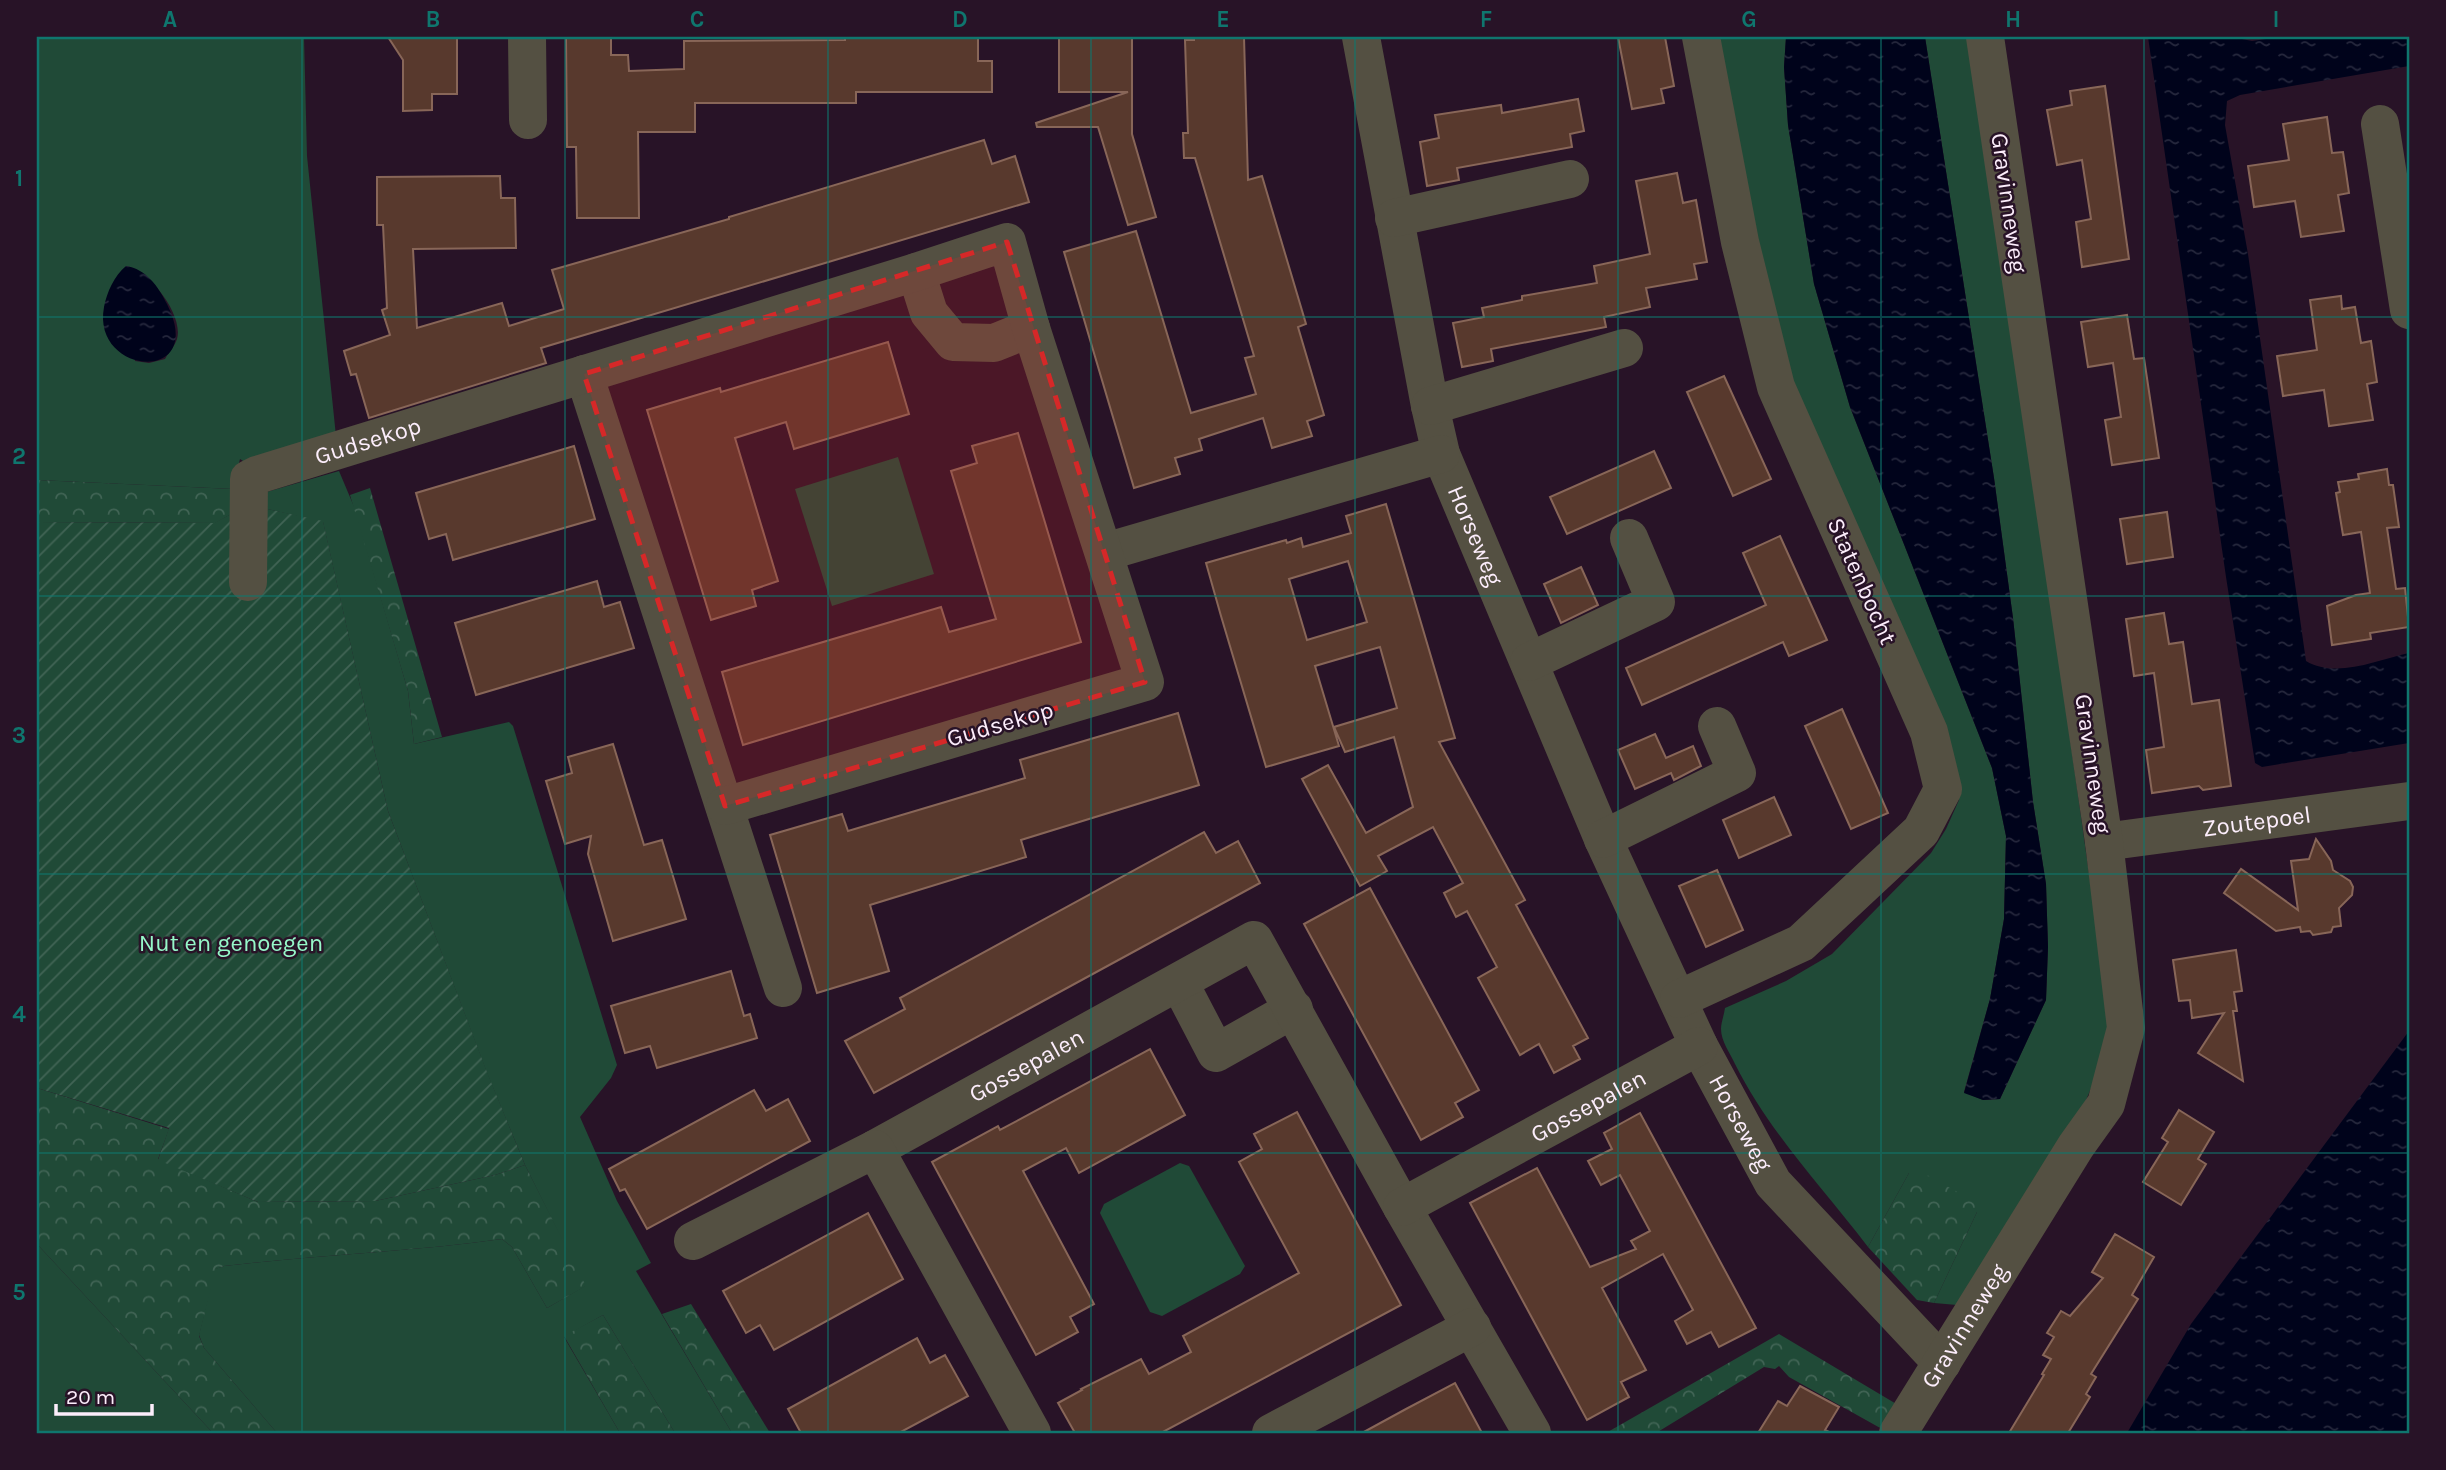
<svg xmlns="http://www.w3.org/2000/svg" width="2446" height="1470" font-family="Karla,sans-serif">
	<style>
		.green { fill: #204a37; fill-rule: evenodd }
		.forest { fill: url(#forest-crowns) }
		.garden { fill: url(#garden-furrows) }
		.water { fill: url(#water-ripples) }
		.building { fill: #58392d; stroke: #886658; stroke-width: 2; fill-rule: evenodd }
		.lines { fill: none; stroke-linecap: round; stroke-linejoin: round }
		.minor { stroke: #545042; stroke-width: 38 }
		.marked { fill: #d62828; fill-opacity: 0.2; stroke: #d62828; stroke-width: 5; stroke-dasharray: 14 9; stroke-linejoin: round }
		.grid { fill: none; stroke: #0f766e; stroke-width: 2; stroke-opacity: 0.55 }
		.labels { text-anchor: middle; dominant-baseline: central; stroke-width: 5; stroke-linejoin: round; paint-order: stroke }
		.street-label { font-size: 24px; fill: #fcedfb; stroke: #281327 }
		.park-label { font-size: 24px; fill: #96f7c9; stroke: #281327 }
		.neatline { fill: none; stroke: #0f766e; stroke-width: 2.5 }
		.grid-label { font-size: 23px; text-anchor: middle; font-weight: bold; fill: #0f766e }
	</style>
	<defs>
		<pattern id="forest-crowns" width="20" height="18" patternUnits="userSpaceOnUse" patternTransform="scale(1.75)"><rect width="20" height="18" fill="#204a37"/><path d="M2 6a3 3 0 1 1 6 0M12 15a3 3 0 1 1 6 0" fill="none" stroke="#416455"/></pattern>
		<pattern id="garden-furrows" width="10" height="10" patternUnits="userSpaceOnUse" patternTransform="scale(1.75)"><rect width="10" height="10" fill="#204a37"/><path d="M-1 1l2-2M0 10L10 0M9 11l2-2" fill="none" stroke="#416455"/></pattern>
		<pattern id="water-ripples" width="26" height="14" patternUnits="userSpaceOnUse" patternTransform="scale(1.75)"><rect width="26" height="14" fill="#00031b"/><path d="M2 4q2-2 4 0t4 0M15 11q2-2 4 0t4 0" fill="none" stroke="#26283d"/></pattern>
	</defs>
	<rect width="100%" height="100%" fill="#281327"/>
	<g class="green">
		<path d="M37 37H304L307 156 336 436 252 467 240 459 233 489 37 480ZM126 266C149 270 184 315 177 339 175 346 168 353 165 359L149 363 135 361Z"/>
		<path d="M1714 37H1786L1784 67 1788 125 1814 284 1850 407 1992 768 2006 836 2004 919 1990 999 1964 1092 1983 1100 2000 1099 2046 1000 2048 947 2046 884 2033 802 2013 618 1994 478 1925 37H1972L2111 1031 2102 1062 2084 1105 1957 1305 1934 1303 1977 1212 1909 1173 1868 1247C1822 1187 1769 1132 1735 1064 1730 1053 1721 1041 1721 1029 1721 1023 1724 1015 1725 1008L1786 981 1832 954 1931 853 1946 829 1959 800 1776 342Z"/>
		<path d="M898 457 934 574 832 606 795 489Z"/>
		<path d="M339 471 355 509 408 691 414 744 509 722 513 726 617 1065 611 1078 580 1117 617 1201 651 1263 636 1271 732 1433H675L603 1315 564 1337 620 1433H277L204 1348 199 1335 215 1269 224 1266C316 1255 409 1252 502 1239L512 1247 547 1308 585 1286 525 1165 487 1073 388 811 323 522 263 508V493Z"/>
		<path d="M1180 1163 1189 1166 1245 1266 1240 1274 1162 1316 1150 1312 1100 1213 1104 1204Z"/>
		<path d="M37 1244 213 1433H37Z"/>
	</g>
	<g class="forest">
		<path d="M37 480 233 489 235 512 215 523 37 522Z"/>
		<path d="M370 488 442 737 414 744 408 691 350 495Z"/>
		<path d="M37 1088 169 1129 158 1159 258 1202 375 1201 495 1175 525 1165 586 1286 547 1308 512 1247 502 1239C409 1252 316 1255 224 1266L216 1269 199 1336 204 1348 277 1433H213L37 1244Z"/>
		<path d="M1920 1171 1975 1202 1977 1212 1934 1303 1917 1300 1868 1247 1909 1173Z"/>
		<path d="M691 1304 770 1433H732L662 1314Z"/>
		<path d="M603 1315 675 1433H620L564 1336Z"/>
		<path d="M1779 1334 1898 1405 1882 1429 1789 1377 1779 1366 1775 1369 1764 1367 1656 1433H1606Z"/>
	</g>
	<path class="garden" d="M263 508 323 521 388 811 487 1072 525 1165 495 1175 375 1201 258 1202 158 1160 169 1128 37 1088V522L214 523 235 512Z"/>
	<g class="water">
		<path d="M1786 37H1925L1994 478 2013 618 2033 802 2046 884 2048 947 2046 1000 2000 1099 1983 1100 1964 1093 1990 999 2004 919 2006 836 1992 768 1850 407 1814 284 1788 125 1784 67Z"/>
		<path d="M2148 37H2232L2252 41 2280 37H2409V66L2240 95 2227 101 2225 125 2248 254 2306 661C2336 679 2377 660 2409 653V743L2262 767 2255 763 2226 577Z"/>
		<path d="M126 266C146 269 158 286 167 304 208 385 91 376 104 307 107 292 114 276 126 266Z"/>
		<path d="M2409 1031V1433H2127L2191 1324Z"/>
	</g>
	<g class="building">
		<path d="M388 37H457V94H432V110L403 111V60Z"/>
		<path d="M566 37H611V55H628L629 71 684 69V41L845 40V37H978V61H992V92H856V103H695V132H638L639 218H577L576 147H567Z"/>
		<path d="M1059 37H1132V134L1156 217 1128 225 1098 127H1037L1036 123 1128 92H1059Z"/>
		<path d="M1194 37H1244L1248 180 1262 176 1306 324 1298 327 1324 415 1307 421 1312 436 1272 448 1263 418 1199 439 1202 450 1175 458 1180 474 1134 488 1064 252 1136 231 1191 413 1256 394 1245 358 1254 356 1195 158H1184L1183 133H1188L1185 40H1194Z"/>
		<path d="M1618 37H1665L1674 86 1661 89 1664 103 1632 109Z"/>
		<path d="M2105 86 2129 259 2082 267 2076 222 2091 219 2082 160 2057 165 2047 110 2072 105 2070 91Z"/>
		<path d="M1578 99 1584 131 1570 134 1572 147 1457 168 1459 180 1427 186 1420 142 1439 138 1435 115 1501 105 1502 113Z"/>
		<path d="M2327 117 2332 153 2343 152 2346 172 2349 193 2338 195 2344 231 2301 237 2295 201 2254 207 2248 166 2289 160 2283 124Z"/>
		<path d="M984 140 992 164 1015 156 1029 202 541 348 546 363 369 418 356 374 351 375 344 351 390 335 382 310 387 308 383 225H377V177L500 176 501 198H515L516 248 413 249 417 328 502 303 509 326 564 309 552 270 729 219V217Z"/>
		<path d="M1677 173 1683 203 1696 200 1707 262 1694 264 1697 279 1646 288 1650 307 1604 317 1606 327 1491 349 1493 361 1462 367 1453 323 1484 317 1482 308 1522 300V296L1597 283 1594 266 1650 254 1636 181Z"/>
		<path d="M2341 296 2342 309 2355 307 2361 343 2371 341 2377 382 2367 384 2373 420 2329 426 2324 390 2283 396 2277 356 2317 350 2310 300Z"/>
		<path d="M2127 315 2134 359 2144 358 2159 458 2112 465 2105 420 2121 417 2113 363 2088 367 2081 322Z"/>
		<path d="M888 342 909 414 794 449 786 422 735 438 778 581 752 590 756 606 711 620 647 410 720 388 721 392Z"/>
		<path d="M1724 376 1771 479 1733 496 1687 392Z"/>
		<path d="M1018 433 1081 642 743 745 722 672 941 607 949 632 996 619 951 471 977 463 972 446Z"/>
		<path d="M574 446 595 519 453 560 446 534 429 539 416 493Z"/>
		<path d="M1654 451 1671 488 1567 534 1550 497Z"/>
		<path d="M2387 469 2389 485H2393L2399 527 2387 528 2396 589 2405 588 2409 627 2370 633 2371 639 2332 645 2327 606 2356 595 2370 593 2361 532 2343 535 2336 493 2340 492 2338 482 2359 479 2358 474Z"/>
		<path d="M1386 504 1455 738 1439 742 1525 900 1516 905 1588 1038 1573 1046 1580 1059 1554 1073 1539 1044 1520 1055 1478 978 1497 967 1467 911 1456 917 1444 893 1463 883 1433 827 1378 856 1387 871 1360 886 1302 779 1328 765 1366 833 1413 807 1394 737 1345 752 1334 727 1397 708 1380 647 1315 666 1339 746 1266 767 1221 616 1206 563 1286 540 1287 543 1301 538 1303 547 1351 533 1346 516ZM1348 561 1367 622 1307 640 1289 579Z"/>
		<path d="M2167 512 2173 557 2127 564 2120 519Z"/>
		<path d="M1780 536 1827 640 1789 656 1783 642 1642 705 1626 668 1766 605 1743 553Z"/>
		<path d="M1581 567 1598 605 1561 623 1544 584Z"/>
		<path d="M597 581 604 607 620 602 634 648 476 695 455 623Z"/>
		<path d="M2164 613 2169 644 2183 642 2192 704 2219 700 2231 786 2203 790 2199 786 2152 793 2146 750 2164 747 2154 673 2134 676 2126 619Z"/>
		<path d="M1842 709 1888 813 1851 829 1805 726Z"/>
		<path d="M1178 713 1199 785 1021 840 1026 857 870 905 889 971 817 993 770 835 842 814 848 831 952 800 1025 778 1020 760Z"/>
		<path d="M1655 734 1666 758 1693 746 1701 766 1674 780 1671 773 1635 789 1618 750Z"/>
		<path d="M613 744 644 845 662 840 686 919 613 941 588 854 591 836 565 844 546 781 572 773 568 757Z"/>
		<path d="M1774 797 1791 835 1739 858 1723 820Z"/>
		<path d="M1204 832 1216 853 1238 841 1260 883 874 1093 845 1041 905 1009 900 998Z"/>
		<path d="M2316 839 2331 861 2333 870 2350 881 2353 887 2352 895 2339 908 2341 926 2333 927 2331 932 2313 935 2310 931 2301 932 2300 927 2276 931 2224 893 2241 869 2298 910 2291 861 2309 859Z"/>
		<path d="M1717 870 1743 930 1706 947 1679 886Z"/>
		<path d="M1370 888 1479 1090 1455 1103 1463 1117 1421 1140 1304 924Z"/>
		<path d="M2236 950 2242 991 2234 992 2237 1011H2233L2243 1081 2198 1053 2224 1013 2192 1018 2190 1000 2179 1001 2173 960Z"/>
		<path d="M731 971 744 1016 750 1014 757 1038 657 1068 650 1046 625 1053 611 1006Z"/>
		<path d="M1150 1049 1185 1115 1079 1173 1066 1148 1023 1171 1094 1304 1070 1317 1078 1332 1036 1355 932 1162 998 1126 1000 1130Z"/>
		<path d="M754 1090 766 1111 788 1099 810 1141 647 1229 625 1189 620 1191 609 1169Z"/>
		<path d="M2179 1110 2214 1132 2198 1159 2206 1164 2181 1205 2143 1182 2168 1142 2162 1138Z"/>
		<path d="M1297 1112 1401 1305 1161 1433H1075L1058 1403 1082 1390 1081 1389 1141 1359 1149 1374 1191 1352 1183 1336 1299 1273 1239 1162 1262 1149 1254 1134Z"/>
		<path d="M1640 1113 1756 1328 1719 1347 1711 1332 1687 1344 1675 1321 1693 1310 1663 1254 1602 1288 1646 1370 1621 1382 1629 1397 1587 1420 1470 1203 1537 1168 1590 1267 1636 1249 1631 1241 1650 1231 1620 1175 1601 1185 1588 1161 1612 1149 1604 1133Z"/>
		<path d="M868 1213 903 1279 774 1350 760 1325 746 1333 723 1291Z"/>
		<path d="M2115 1234 2154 1257 2132 1295 2138 1299 2091 1374 2096 1377 2086 1394 2090 1397 2068 1433H2009L2044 1375 2042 1374 2051 1359 2043 1355 2054 1337 2047 1333 2061 1311 2070 1316 2103 1278 2092 1272Z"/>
		<path d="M917 1338 930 1363 945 1355 968 1396 899 1433H801L788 1409Z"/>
		<path d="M1455 1383 1482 1433H1362L1406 1409Z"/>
		<path d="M1800 1386 1839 1407 1825 1430 1831 1433H1758L1778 1401 1787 1406Z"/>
	</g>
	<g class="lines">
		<g class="minor">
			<path d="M527 37 528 120"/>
			<path id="s1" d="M1361 37 1430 406 1441 454 1603 839 1699 1046 1773 1183 1942 1363"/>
			<path d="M2380 124 2409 310"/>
			<path d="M1394 218 1570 179"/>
			<path d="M916 272 929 313 953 342 994 343 1031 328"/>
			<path d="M584 374 783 988"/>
			<path d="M1430 406 1624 348"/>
			<path d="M1105 552 1441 454"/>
			<path id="s2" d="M248 582 249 479 257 475 916 272 1007 242 1031 328 1145 682 725 806"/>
			<path d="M1529 662 1656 602 1629 538"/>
			<path d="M1603 839 1737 773 1717 726"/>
			<path id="s3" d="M2104 842 2409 801"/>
			<path d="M1179 982 1216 1053 1294 1009"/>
			<path d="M1679 999 1801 943 1921 831 1943 789 1929 732 1776 387 1740 242 1701 37"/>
			<path id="s4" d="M875 1149 1254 940 1402 1207 1532 1433"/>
			<path id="s5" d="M1402 1207 1699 1046"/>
			<path d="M693 1241 875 1149 1032 1433"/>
			<path d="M1271 1433 1472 1327"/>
			<path id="s6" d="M1898 1433 2076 1146 2106 1104 2126 1028 2104 842 1985 37"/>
		</g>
	</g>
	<path class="marked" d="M1007 242 1145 682 725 806 584 374Z"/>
	<path class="grid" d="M302 37V1433M565 37V1433M828 37V1433M1091 37V1433M1355 37V1433M1618 37V1433M1881 37V1433M2144 37V1433M37 317H2409M37 596H2409M37 874H2409M37 1153H2409"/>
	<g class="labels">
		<g class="street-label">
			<text transform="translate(2009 203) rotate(82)">Gravinneweg</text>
			<text stroke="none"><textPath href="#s2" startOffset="228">Gudsekop</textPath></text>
			<text stroke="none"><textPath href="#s1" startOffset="513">Horseweg</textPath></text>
			<text transform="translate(1862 581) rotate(66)">Statenbocht</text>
			<text transform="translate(1000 724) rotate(-16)">Gudsekop</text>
			<text transform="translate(2093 764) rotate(82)">Gravinneweg</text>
			<text stroke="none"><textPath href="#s3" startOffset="154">Zoutepoel</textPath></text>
			<text stroke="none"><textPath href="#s4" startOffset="173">Gossepalen</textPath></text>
			<text stroke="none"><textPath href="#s5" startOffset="212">Gossepalen</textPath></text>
			<text stroke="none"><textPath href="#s1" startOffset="1158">Horseweg</textPath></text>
			<text stroke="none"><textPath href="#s6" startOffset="126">Gravinneweg</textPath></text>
		</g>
		<g class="park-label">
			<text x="231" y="943">Nut en genoegen</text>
		</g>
	</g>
	<rect width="2446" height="1470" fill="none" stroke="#281327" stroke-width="77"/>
	<path d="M56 1404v10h96v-10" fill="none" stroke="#fcedfb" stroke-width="3.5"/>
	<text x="66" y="1404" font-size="21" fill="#fcedfb" stroke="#281327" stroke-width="5" paint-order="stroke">20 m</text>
	<rect x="38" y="38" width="2370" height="1394" class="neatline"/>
	<g class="grid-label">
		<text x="170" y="27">A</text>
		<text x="433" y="27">B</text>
		<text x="697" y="27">C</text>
		<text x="960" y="27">D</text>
		<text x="1223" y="27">E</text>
		<text x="1486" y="27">F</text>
		<text x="1749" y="27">G</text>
		<text x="2013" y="27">H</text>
		<text x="2276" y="27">I</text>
		<text x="19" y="186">1</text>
		<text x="19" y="464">2</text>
		<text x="19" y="743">3</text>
		<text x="19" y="1022">4</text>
		<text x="19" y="1300">5</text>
	</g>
</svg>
